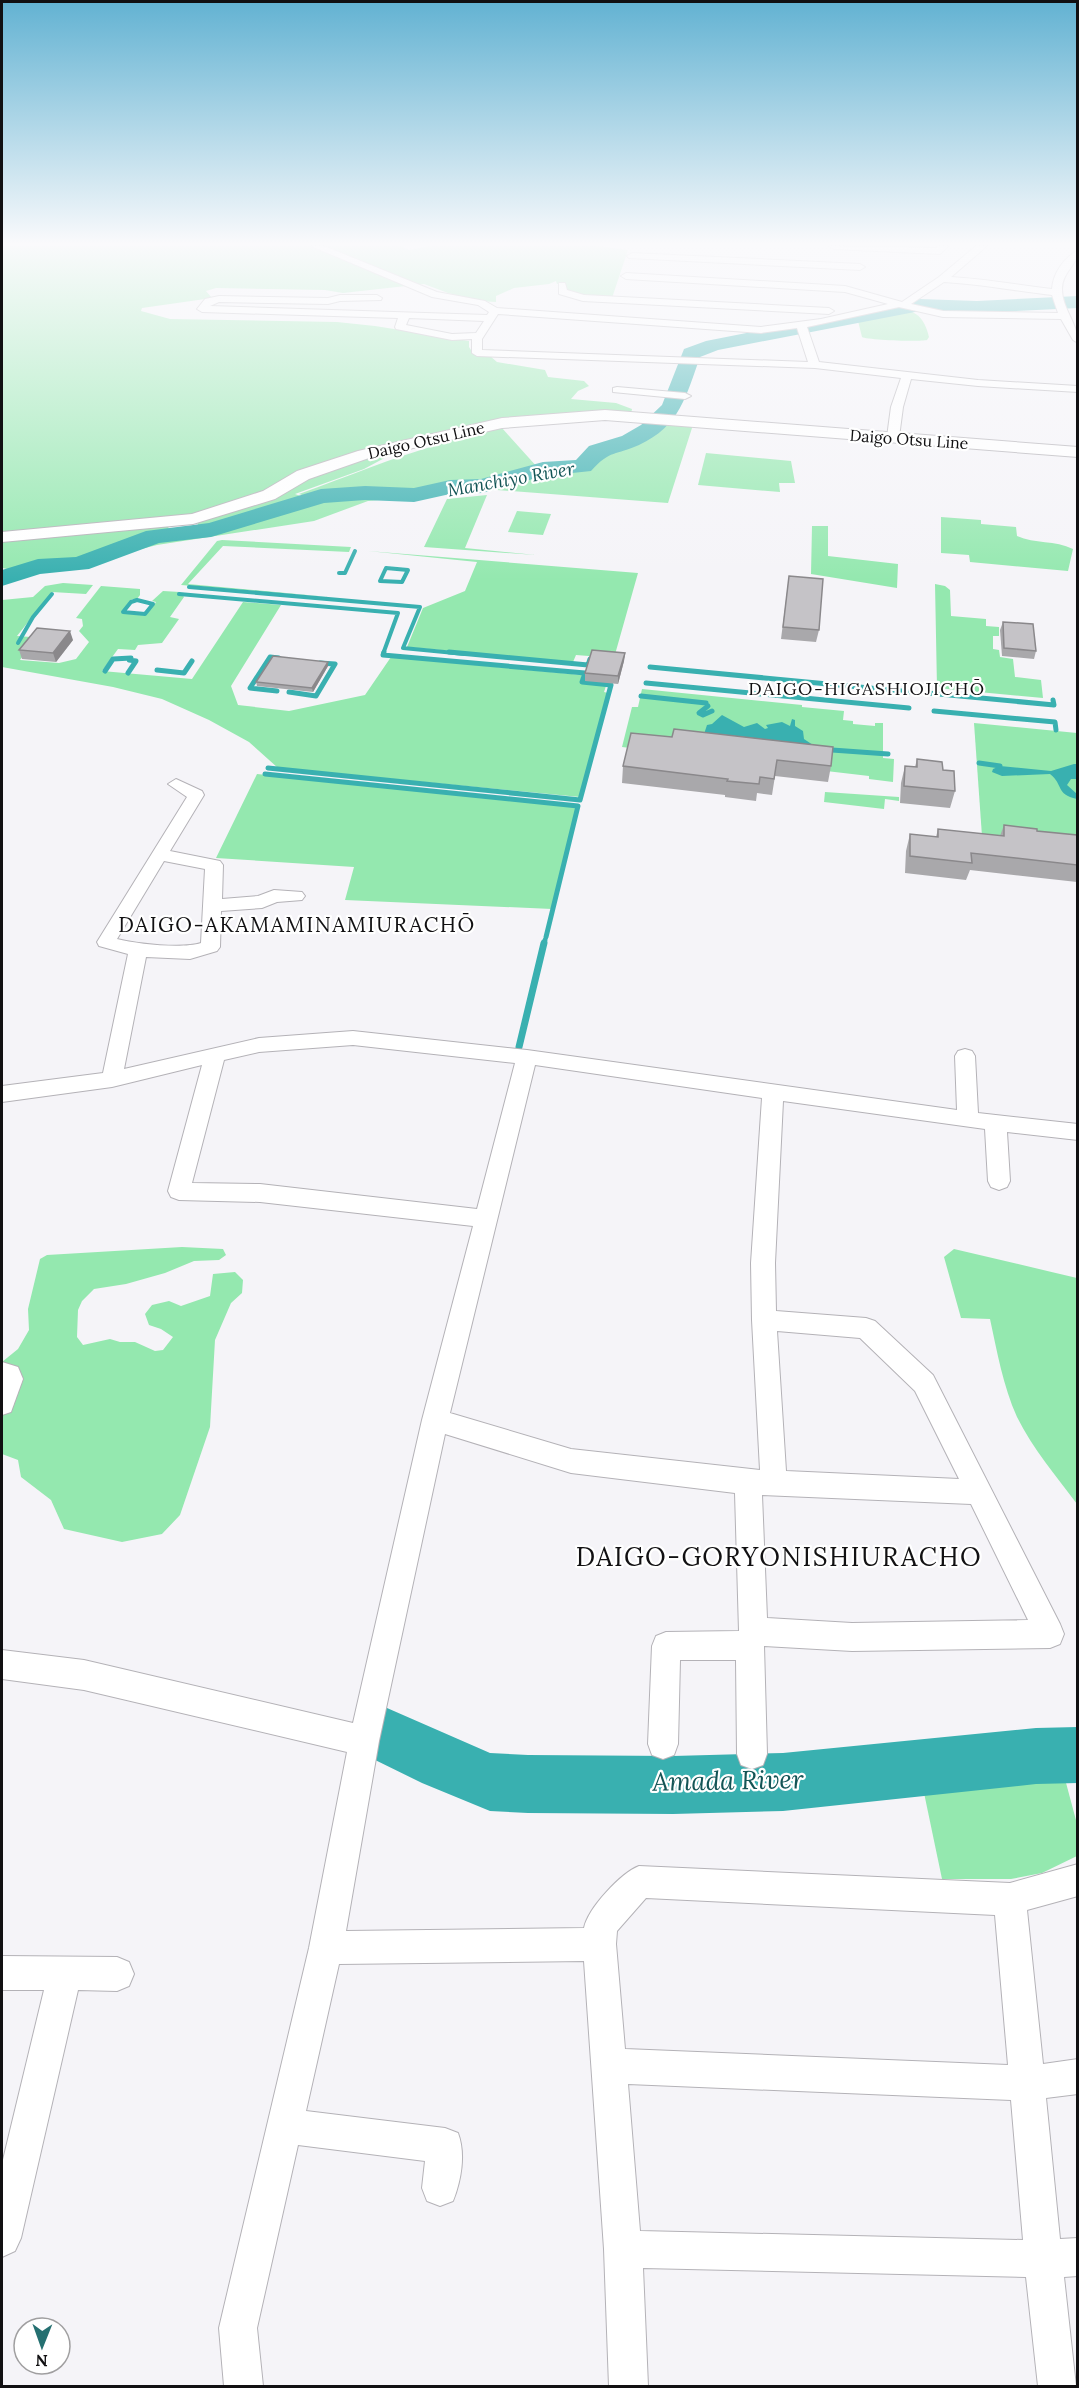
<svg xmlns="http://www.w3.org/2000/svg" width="1079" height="2388" font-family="Lora,serif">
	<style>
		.green { fill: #94e8af }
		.water { fill: #39b0b0 }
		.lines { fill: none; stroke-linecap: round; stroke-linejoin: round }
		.stream-far2 { stroke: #39b0b0; stroke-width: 4 }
		.stream-far1 { stroke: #39b0b0; stroke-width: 5 }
		.stream { stroke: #39b0b0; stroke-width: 7 }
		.river { fill: #39b0b0; fill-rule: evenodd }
		.minor-casing { stroke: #b4b2b7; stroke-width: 2 }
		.major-casing { stroke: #b4b2b7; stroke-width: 2 }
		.minor { fill: #fff; fill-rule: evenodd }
		.major { fill: #fff; fill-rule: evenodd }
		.wall { fill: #a9a8ab }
		.shaded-wall { fill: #8a888b }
		.building { fill: #c5c3c7; stroke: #8a888b; stroke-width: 1.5 }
		.labels { text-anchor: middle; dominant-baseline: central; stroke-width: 4.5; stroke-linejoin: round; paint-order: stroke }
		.far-street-label { font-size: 16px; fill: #111012; stroke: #fff }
		.far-water-label { font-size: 18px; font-style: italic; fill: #135556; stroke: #fff }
		.far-neighbourhood-label { font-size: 18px; letter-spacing: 1.5px; fill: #111012; stroke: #fff }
		.neighbourhood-label { font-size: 21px; letter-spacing: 1.5px; fill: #111012; stroke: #fff }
		.near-neighbourhood-label { font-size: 26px; letter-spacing: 1.5px; fill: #111012; stroke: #fff }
		.near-water-label { font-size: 26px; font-style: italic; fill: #135556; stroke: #fff }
	</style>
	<rect width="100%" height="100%" fill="#f5f4f8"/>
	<g class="green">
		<path d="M2 246H401L409 250 430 246H598L628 250 612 298 582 297 566 292 565 284H557L556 281 549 284 514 288 496 296V302L479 301 448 293 424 284 343 293 325 290 216 288 206 291 212 298 142 308 141 311 170 319 337 322 375 326 469 341V347L473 353 490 356 497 362 545 370 548 377 584 381 589 386 578 391 571 399 616 403 632 409 631 414 556 415 361 452 266 494 191 517 2 535Z"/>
		<path d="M904 310C920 312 925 322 929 337L927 340C920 342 867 340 862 337L858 321Z"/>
		<path d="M665 422 692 425V428L668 503 497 490 499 483 534 474 587 469 606 453 637 444 654 435Z"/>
		<path d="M502 428 538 468 480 484 451 485 414 493 365 492 311 498 299 494C347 477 393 457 441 444L438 441Z"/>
		<path d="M405 447 364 469 295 494 306 498 266 513 199 529 197 521 309 477Z"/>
		<path d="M706 453 791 461 795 483H779L780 492 698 485Z"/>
		<path d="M492 485 489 490 368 501 314 521 157 545 90 562 156 539 214 530 270 515 322 497 365 494 414 496Z"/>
		<path d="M487 495 465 548 536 555 424 547 447 499Z"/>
		<path d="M517 511 551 514 543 535 508 532Z"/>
		<path d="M941 517 981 520V524L1016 527 1017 536C1035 544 1055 540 1073 549L1068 571 970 562 969 555 941 553Z"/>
		<path d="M168 525 169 531 155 533 79 562 37 565 18 571 2 568V540Z"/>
		<path d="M812 526H828V556L898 564 897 588 811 574Z"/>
		<path d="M217 541 222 540 351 547 349 552 223 546 188 584 329 597 181 585Z"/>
		<path d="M368 551 638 573 614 658 576 655 573 662 407 647 423 608 465 591 477 562Z"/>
		<path d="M63 583 93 585 86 594 52 592 17 636 31 637 30 646 20 660 59 663 76 659 89 642 79 631 83 626 82 619 76 618 101 586 140 589V595L137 599H132L122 613 146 615 156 602 152 601 163 591 180 592 184 597 170 617 179 619 162 643 138 645 135 650 118 649 102 671 192 679 243 602 281 605 231 686 238 705 289 711 365 695 391 657 582 675 580 683 606 686 604 692 608 693 580 797 278 768 249 742 209 720 162 699 113 687 2 667V600L33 597 45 586Z"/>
		<path d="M935 584 945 586 950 590 951 616 986 619V626L999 627V636H993V649L999 650 1000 657 1013 659 1015 677 1041 680 1043 698 937 688Z"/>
		<path d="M642 689 802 705V707L844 711 843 720 853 721V724L875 726V723H883V758L894 759 893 782 869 779V776L622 747 632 707H638Z"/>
		<path d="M974 723 1077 733V847L982 836Z"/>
		<path d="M257 774 577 807 552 909 345 900 354 867 216 858Z"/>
		<path d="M825 792 899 797V801L885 799 884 809 824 802Z"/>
		<path d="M182 1247 223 1249 226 1255 219 1260 194 1261 165 1273 126 1284 94 1289 82 1301 78 1310 77 1337 83 1345 110 1339 120 1342H135L155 1351 163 1350 173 1337 161 1329 149 1325 145 1314 152 1305 169 1301 181 1306 210 1296 213 1274 235 1272 243 1280 242 1293 231 1303 215 1340 210 1427 180 1515 162 1534 122 1542 64 1529 51 1500 21 1477 18 1460 2 1454V1362L18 1349 29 1330 28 1309 40 1259 47 1255Z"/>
		<path d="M954 1249 1077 1278V1504C1056 1476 1033 1449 1017 1417 1003 1386 997 1351 990 1319L961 1318 944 1257Z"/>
		<path d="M1061 1764 1077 1824V1856L1042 1873 1011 1879H942L923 1788Z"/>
	</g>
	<g class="water">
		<path d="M722 715 744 727 757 723 765 729 768 728 766 725 782 722 790 726 792 719 795 720V726L803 731 804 739 813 745 832 750C815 756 804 744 786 753L759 745 765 751 755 754 753 752 757 750 749 747 754 744 745 739 733 742 718 740 713 742 715 748H709L703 741 696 740 704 734 707 725 712 724Z"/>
		<path d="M1074 764H1077V779H1071L1067 785 1077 794V799C1055 794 1064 785 1050 774L1002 776 992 772 993 769 1000 766 1051 771Z"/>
	</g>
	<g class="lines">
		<g class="stream-far2">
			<path d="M386 568 408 570 402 582 380 581Z"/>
			<path d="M339 573H345L355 551"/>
			<path d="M189 587 420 607 403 648 465 654"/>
			<path d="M179 594 398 613 383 654"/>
			<path d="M137 600 153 604 145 614 123 612 131 602Z"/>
			<path d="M18 643 33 617 52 594"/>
		</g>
		<g class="stream-far1">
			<path d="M449 652 588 665 590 659"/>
			<path d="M650 667 912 692"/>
			<path d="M157 670 184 673 192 661"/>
			<path d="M105 671 113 659 131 658 129 660 136 661 128 673"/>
			<path d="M646 683 909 708"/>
			<path d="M277 691 250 688 270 657 279 658"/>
			<path d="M289 692 316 696 335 664 320 663"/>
			<path d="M928 693 1054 705 1053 700"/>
			<path d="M641 696 706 703"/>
			<path d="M708 706 699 713 703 715 712 711"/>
			<path d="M934 711 1055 722 1056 730"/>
			<path d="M832 750 888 754"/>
			<path d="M979 763 1000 766"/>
			<path d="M268 768 580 800 611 685 582 682 585 673 383 655 384 652"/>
			<path d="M265 774 578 806 546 937"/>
			<path d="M544 944 545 940"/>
		</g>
		<path class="stream" d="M519 1047 544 943"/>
		<g class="river">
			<path d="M1078 296V308L977 313 920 311 718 350 700 357C686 396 680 426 639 445 615 456 611 449 591 471L544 476 482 493 450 494 414 502 365 500 324 503 211 537 159 543 89 569 40 574 2 586V570L38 559 76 557 146 531 209 523 321 489 365 486 414 488 450 480 481 479 543 462 576 460 589 446 622 436 641 425 662 405 684 349 706 341 920 299 977 301Z"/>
			<path d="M387 1708 490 1753 528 1755 673 1756 783 1753 1036 1728 1078 1727V1783L1036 1784 783 1811 673 1814 528 1813 490 1811 422 1783 367 1756 359 1736 367 1716Z"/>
		</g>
		<defs>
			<g id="minor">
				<path d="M311 246H324L437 292 485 301 497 308 761 327 821 319 888 304 845 292 626 279 621 276 626 273 845 286 902 302 939 277 976 246H987L951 277C985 279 1018 285 1052 289 1053 273 1064 258 1078 250 1078 265 1062 272 1062 289 1062 309 1078 323 1078 343L1073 340 1061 319 943 317 899 307 807 327 819 362 978 380 1078 386V392L978 386 911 379 903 407 899 437 893 441 887 437 891 407 901 378 815 368 477 356 472 353V339L452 340 396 329 395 327 398 318 202 312 197 309 205 299 219 296 328 298 340 295H377L382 298 381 300 340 301 328 304 219 302 210 306 487 315 489 312 478 305 432 297ZM944 282C981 284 1016 291 1052 295L1058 313 943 311 911 304ZM498 314 761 333 797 328 808 362 482 350V339ZM409 318 484 321 476 333 452 334 406 325Z"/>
				<path d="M829 246 937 248 938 246H948L940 254 834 249Z"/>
				<path d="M632 253 860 264 865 267 860 270 629 258 627 256Z"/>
				<path d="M559 283H565L567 290 584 295 829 308 834 311 829 314 583 301 559 294Z"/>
				<path d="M617 387 685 393 691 396 685 399 613 392V388Z"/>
				<path d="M176 779 202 791 204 795 170 851 220 861 223 865 222 899 258 896 274 890 302 892 305 896 302 900 277 902 262 908 221 911 220 947 217 951 190 959 146 957 124 1069 259 1038 353 1031 527 1050 957 1110 955 1056 958 1051 965 1049 972 1051 975 1056 978 1113 1078 1124V1140L1007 1132 1010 1181 1007 1187 999 1190 991 1187 988 1181 985 1129 783 1101 775 1263 776 1311 866 1318 875 1321 933 1375 1060 1624 1064 1634 1060 1644 1050 1648 852 1651 764 1646 767 1754 763 1765 752 1769 741 1765 737 1754 736 1660H680L678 1744 674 1755 663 1759 652 1755 648 1744 652 1646 656 1636 666 1632 739 1631 735 1493 571 1473 445 1434 379 1741 346 1931 584 1928C588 1908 621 1873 639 1866L1010 1883 1078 1864V1896L1027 1910 1043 2064 1078 2059V2094L1046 2098 1060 2239 1078 2238V2276L1064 2277 1076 2386H1038L1026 2277 643 2268 648 2386H609L604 2249 584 1961 339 1964 306 2111 445 2128 458 2133C466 2154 461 2181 453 2201L440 2206 427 2201 422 2188 425 2161 298 2145 257 2328 263 2386H224L219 2328 309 1948 347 1752 84 1690 2 1679V1650L84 1660 353 1723 422 1420 473 1226 260 1202 179 1200 171 1197 168 1191 202 1065 112 1087 2 1102V1086L103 1073 128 954 99 946 97 942 187 797 168 784ZM164 861 205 869 201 943C182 949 137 944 117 939ZM353 1045 515 1063 477 1209 260 1184 192 1183 224 1060 259 1052ZM535 1065 762 1098 751 1263 752 1320 760 1470 571 1449 450 1413ZM777 1331 860 1338 915 1391 959 1479 786 1471ZM762 1495 971 1504 1028 1620 852 1623 767 1618ZM646 1898 995 1915 1008 2065 625 2049 616 1944 617 1931ZM628 2084 1011 2100 1023 2240 640 2231Z"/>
				<path d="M2 1362 18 1367 23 1379 11 1412 2 1415Z"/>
				<path d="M2 1956 117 1957 129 1962 134 1974 129 1986 117 1991 78 1990 21 2238 15 2251 2 2257V2164L44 1990H2Z"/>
			</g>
			<path id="major" d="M605 410 1078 447V457L605 420 502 428 369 458 309 479 275 499 193 524 2 542V532L192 514 263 491 297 471 358 451 502 418Z"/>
		</defs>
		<use href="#minor" class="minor-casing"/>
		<use href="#major" class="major-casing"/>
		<use href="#minor" class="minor"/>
		<use href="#major" class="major"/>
	</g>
	<g class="wall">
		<path d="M789 576 819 630 816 642 781 639Z"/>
		<path d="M1003 622 1036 651 1034 659 1002 656 1000 630Z"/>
		<path d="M73 640 56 662 22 659 19 650Z"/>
		<path d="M625 653 624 661 618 684 585 681V673Z"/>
		<path d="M328 662V666L313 692 257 686 256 682Z"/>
		<path d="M631 733 831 766 828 782 775 776 772 795 757 793 756 801 725 797V795L622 783 623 766Z"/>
		<path d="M917 759 943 770 955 791 950 808 900 803 901 783 905 766 915 767Z"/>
		<path d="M1004 825 1037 831 1077 835V882L970 870 966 880 905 873 906 851 910 834 936 837 938 829 1000 836Z"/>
	</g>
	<g class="shaded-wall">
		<path d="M70 631 73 640 56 662 53 653Z"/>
		<path d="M625 653 624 661 618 684V676Z"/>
		<path d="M328 662V666L313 692 312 688Z"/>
	</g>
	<g class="building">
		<path d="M789 576 823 579 819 630 783 627Z"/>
		<path d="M1003 622 1033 624 1036 651 1004 648Z"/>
		<path d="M37 628 70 631 53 653 19 650Z"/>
		<path d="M592 650 625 653 618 676 585 673Z"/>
		<path d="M273 656 328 662 312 688 256 682Z"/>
		<path d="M674 729 833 747 831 766 777 760 774 779 760 777 759 784 727 781 728 779 623 766 631 733 672 737Z"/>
		<path d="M917 759 942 762 943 770 954 771 955 791 904 786 905 766 917 767Z"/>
		<path d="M1004 825 1037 829V831L1077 835V865L971 853 972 863 910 856V834L938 837V829L1004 836Z"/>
	</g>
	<linearGradient id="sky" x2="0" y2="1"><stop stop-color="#62b2d2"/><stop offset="0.42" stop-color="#fafafc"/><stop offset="1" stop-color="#fafafc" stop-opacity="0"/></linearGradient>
	<rect width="1079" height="580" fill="url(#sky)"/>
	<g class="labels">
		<g class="far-street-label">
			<text transform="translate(909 439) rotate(4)">Daigo Otsu Line</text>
			<text transform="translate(426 440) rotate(-13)">Daigo Otsu Line</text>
		</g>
		<g class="far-water-label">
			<text transform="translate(511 479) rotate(-10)">Manchiyo River</text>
		</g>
		<g class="far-neighbourhood-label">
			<text x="867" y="688">DAIGO-HIGASHIOJICHŌ</text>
		</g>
		<g class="neighbourhood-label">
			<text x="297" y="924">DAIGO-AKAMAMINAMIURACHŌ</text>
		</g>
		<g class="near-neighbourhood-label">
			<text x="779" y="1556">DAIGO-GORYONISHIURACHO</text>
		</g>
		<g class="near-water-label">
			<text transform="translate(728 1780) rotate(-1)">Amada River</text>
		</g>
	</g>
	<rect width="1079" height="2388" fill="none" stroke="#111012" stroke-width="6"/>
	<g transform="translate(42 2346) rotate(181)"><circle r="28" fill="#ffffff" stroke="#a09fa0" stroke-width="1.5"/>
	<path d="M0-4.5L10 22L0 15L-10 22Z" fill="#257071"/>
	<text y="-9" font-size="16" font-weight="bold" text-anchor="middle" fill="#111012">N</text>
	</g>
</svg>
